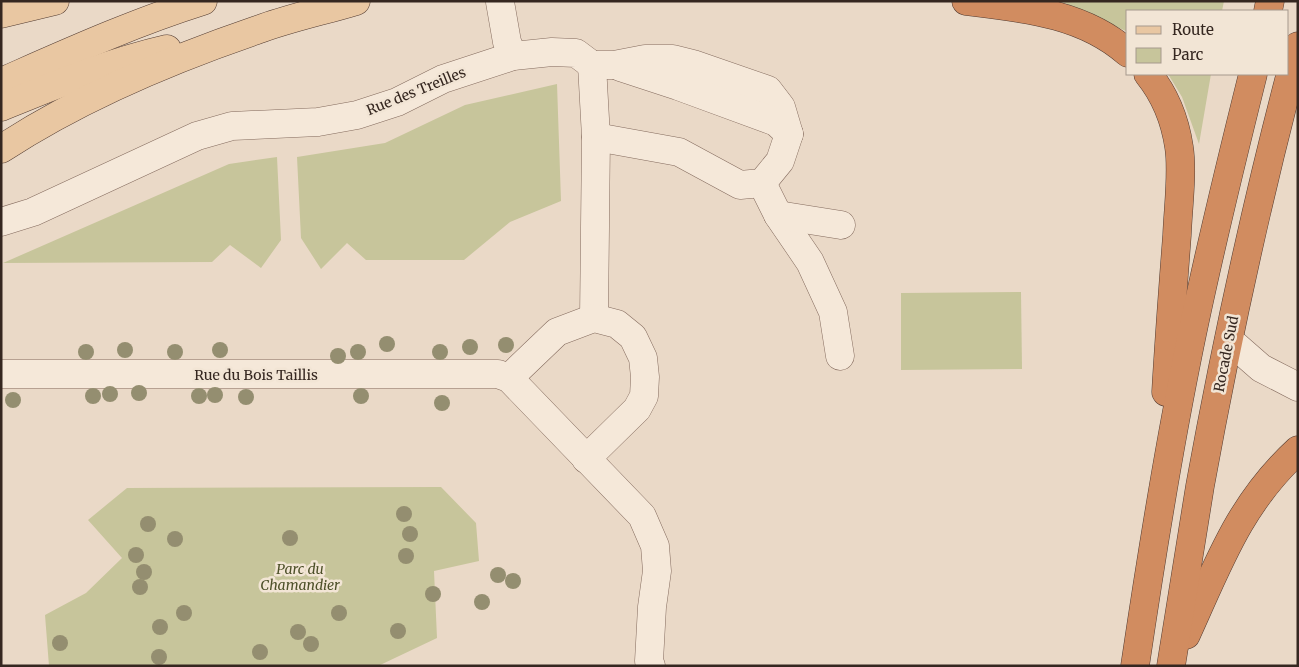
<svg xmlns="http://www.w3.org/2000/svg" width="1299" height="667" font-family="Merriweather,serif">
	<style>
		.green { fill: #c7c59b }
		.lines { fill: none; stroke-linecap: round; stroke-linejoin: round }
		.minor-casing { stroke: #846b5e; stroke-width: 29 }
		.major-casing { stroke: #523b31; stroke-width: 29 }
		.highway-casing { stroke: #523b31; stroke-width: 29 }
		.minor { stroke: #f5e8d9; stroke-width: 28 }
		.major { stroke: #e9c7a2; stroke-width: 28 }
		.highway { stroke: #d18c60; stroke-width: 28 }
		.tree { fill: #948e70 }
		.labels { text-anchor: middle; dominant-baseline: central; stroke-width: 5; stroke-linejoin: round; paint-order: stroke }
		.street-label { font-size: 14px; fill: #352720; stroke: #f2e5d5 }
		.park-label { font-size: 14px; font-style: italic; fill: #4d5029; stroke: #f2e5d5 }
	</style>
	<rect width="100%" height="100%" fill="#ead9c7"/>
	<g class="green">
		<path d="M1054 1H1224L1222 11H1128V32L1065 3Z"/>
		<path d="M1168 74H1211L1199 144 1182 97Z"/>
		<path d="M557 84 561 201 510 222 464 260H366L347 243 321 269 301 238 297 157 385 143 465 105Z"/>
		<path d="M277 157 281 240 261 268 230 245 212 262 3 263 229 164Z"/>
		<path d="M1021 292 1022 369 901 370V293Z"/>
		<path d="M441 487 476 523 479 561 434 571 437 638 378 666H49L45 615 86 593 122 558 88 520 127 488Z"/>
	</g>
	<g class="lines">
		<defs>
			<g id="minor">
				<path d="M500 2 507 42 513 56"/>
				<path d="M592 65H614L645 59H673L693 64 768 90 781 107 789 134 780 161 762 183 740 185 679 152 596 137"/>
				<path d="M592 65 596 137 594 318"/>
				<path d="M620 67 678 86 776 122 789 134"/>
				<path d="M762 183 778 215 810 262 833 312 840 356"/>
				<path d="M778 215 841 225"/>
				<path d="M1 222 33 212 197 136 232 126 318 122 357 115 397 102 443 79 513 56 552 52 576 53 592 65"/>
				<path d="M1229 340 1261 368 1298 387"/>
				<path d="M1 374H498L509 378 642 516 655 546 657 571 652 607 649 661 651 666"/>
				<path d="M509 378 557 332 594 318 617 324 633 337 643 358 645 377 644 396 637 409 586 459"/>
			</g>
			<g id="major">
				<path d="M1 14 55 1"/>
				<path d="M1 82C67 53 133 23 203 1"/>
				<path d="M1 107C55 85 110 62 167 49"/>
				<path d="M1 149C79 98 169 60 257 30 289 18 323 11 356 1"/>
			</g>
			<g id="highway">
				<path d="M966 1C1023 8 1083 13 1128 53"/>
				<path d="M1268 11 1270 1"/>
				<path d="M1148 74C1165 95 1175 120 1179 147 1183 172 1178 208 1177 235 1173 287 1169 339 1166 392"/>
				<path d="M1186 635C1218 565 1239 504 1298 450"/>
				<path d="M1135 666C1150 565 1166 464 1186 364 1205 267 1229 170 1253 74"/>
				<path d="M1171 666C1181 606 1190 546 1200 486 1227 338 1259 191 1298 46"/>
			</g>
		</defs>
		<use href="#minor" class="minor-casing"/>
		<use href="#major" class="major-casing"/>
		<use href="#highway" class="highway-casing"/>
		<use href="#minor" class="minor"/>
		<use href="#major" class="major"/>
		<use href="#highway" class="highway"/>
	</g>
	<g class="tree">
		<circle cx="387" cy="344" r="8"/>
		<circle cx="506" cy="345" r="8"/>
		<circle cx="470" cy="347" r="8"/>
		<circle cx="125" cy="350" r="8"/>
		<circle cx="220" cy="350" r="8"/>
		<circle cx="86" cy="352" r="8"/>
		<circle cx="175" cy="352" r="8"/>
		<circle cx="358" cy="352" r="8"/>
		<circle cx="440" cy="352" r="8"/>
		<circle cx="338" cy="356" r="8"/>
		<circle cx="139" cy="393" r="8"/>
		<circle cx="110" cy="394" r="8"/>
		<circle cx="215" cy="395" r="8"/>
		<circle cx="93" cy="396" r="8"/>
		<circle cx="199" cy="396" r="8"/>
		<circle cx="361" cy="396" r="8"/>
		<circle cx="246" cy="397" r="8"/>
		<circle cx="13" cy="400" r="8"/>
		<circle cx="442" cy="403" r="8"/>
		<circle cx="404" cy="514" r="8"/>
		<circle cx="148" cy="524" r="8"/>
		<circle cx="410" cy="534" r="8"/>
		<circle cx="290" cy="538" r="8"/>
		<circle cx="175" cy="539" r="8"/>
		<circle cx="136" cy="555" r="8"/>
		<circle cx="406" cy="556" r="8"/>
		<circle cx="144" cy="572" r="8"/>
		<circle cx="498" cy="575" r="8"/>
		<circle cx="513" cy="581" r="8"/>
		<circle cx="140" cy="587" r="8"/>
		<circle cx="433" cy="594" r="8"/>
		<circle cx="482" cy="602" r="8"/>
		<circle cx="184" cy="613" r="8"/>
		<circle cx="339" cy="613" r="8"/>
		<circle cx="160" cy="627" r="8"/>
		<circle cx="398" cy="631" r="8"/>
		<circle cx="298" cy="632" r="8"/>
		<circle cx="60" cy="643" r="8"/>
		<circle cx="311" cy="644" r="8"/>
		<circle cx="260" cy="652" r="8"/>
		<circle cx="159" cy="657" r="8"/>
	</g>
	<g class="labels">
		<g class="street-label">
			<text transform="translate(416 91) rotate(-22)">Rue des Treilles</text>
			<text transform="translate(1226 354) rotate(-79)">Rocade Sud</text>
			<text x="256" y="375">Rue du Bois Taillis</text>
		</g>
		<g class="park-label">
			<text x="300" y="569">Parc du<tspan x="300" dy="16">Chamandier</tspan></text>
		</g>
	</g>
	<rect width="1299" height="667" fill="none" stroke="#352720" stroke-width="5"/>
	<rect x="1126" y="10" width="162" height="65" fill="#f2e5d5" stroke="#a6998d"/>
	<rect x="1136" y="26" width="25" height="8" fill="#e9c7a2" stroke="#a6998d"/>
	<text x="1172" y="35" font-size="15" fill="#352720">Route</text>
	<rect x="1136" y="48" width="25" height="15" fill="#c7c59b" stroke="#a6998d"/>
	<text x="1172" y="60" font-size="15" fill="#352720">Parc</text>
</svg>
